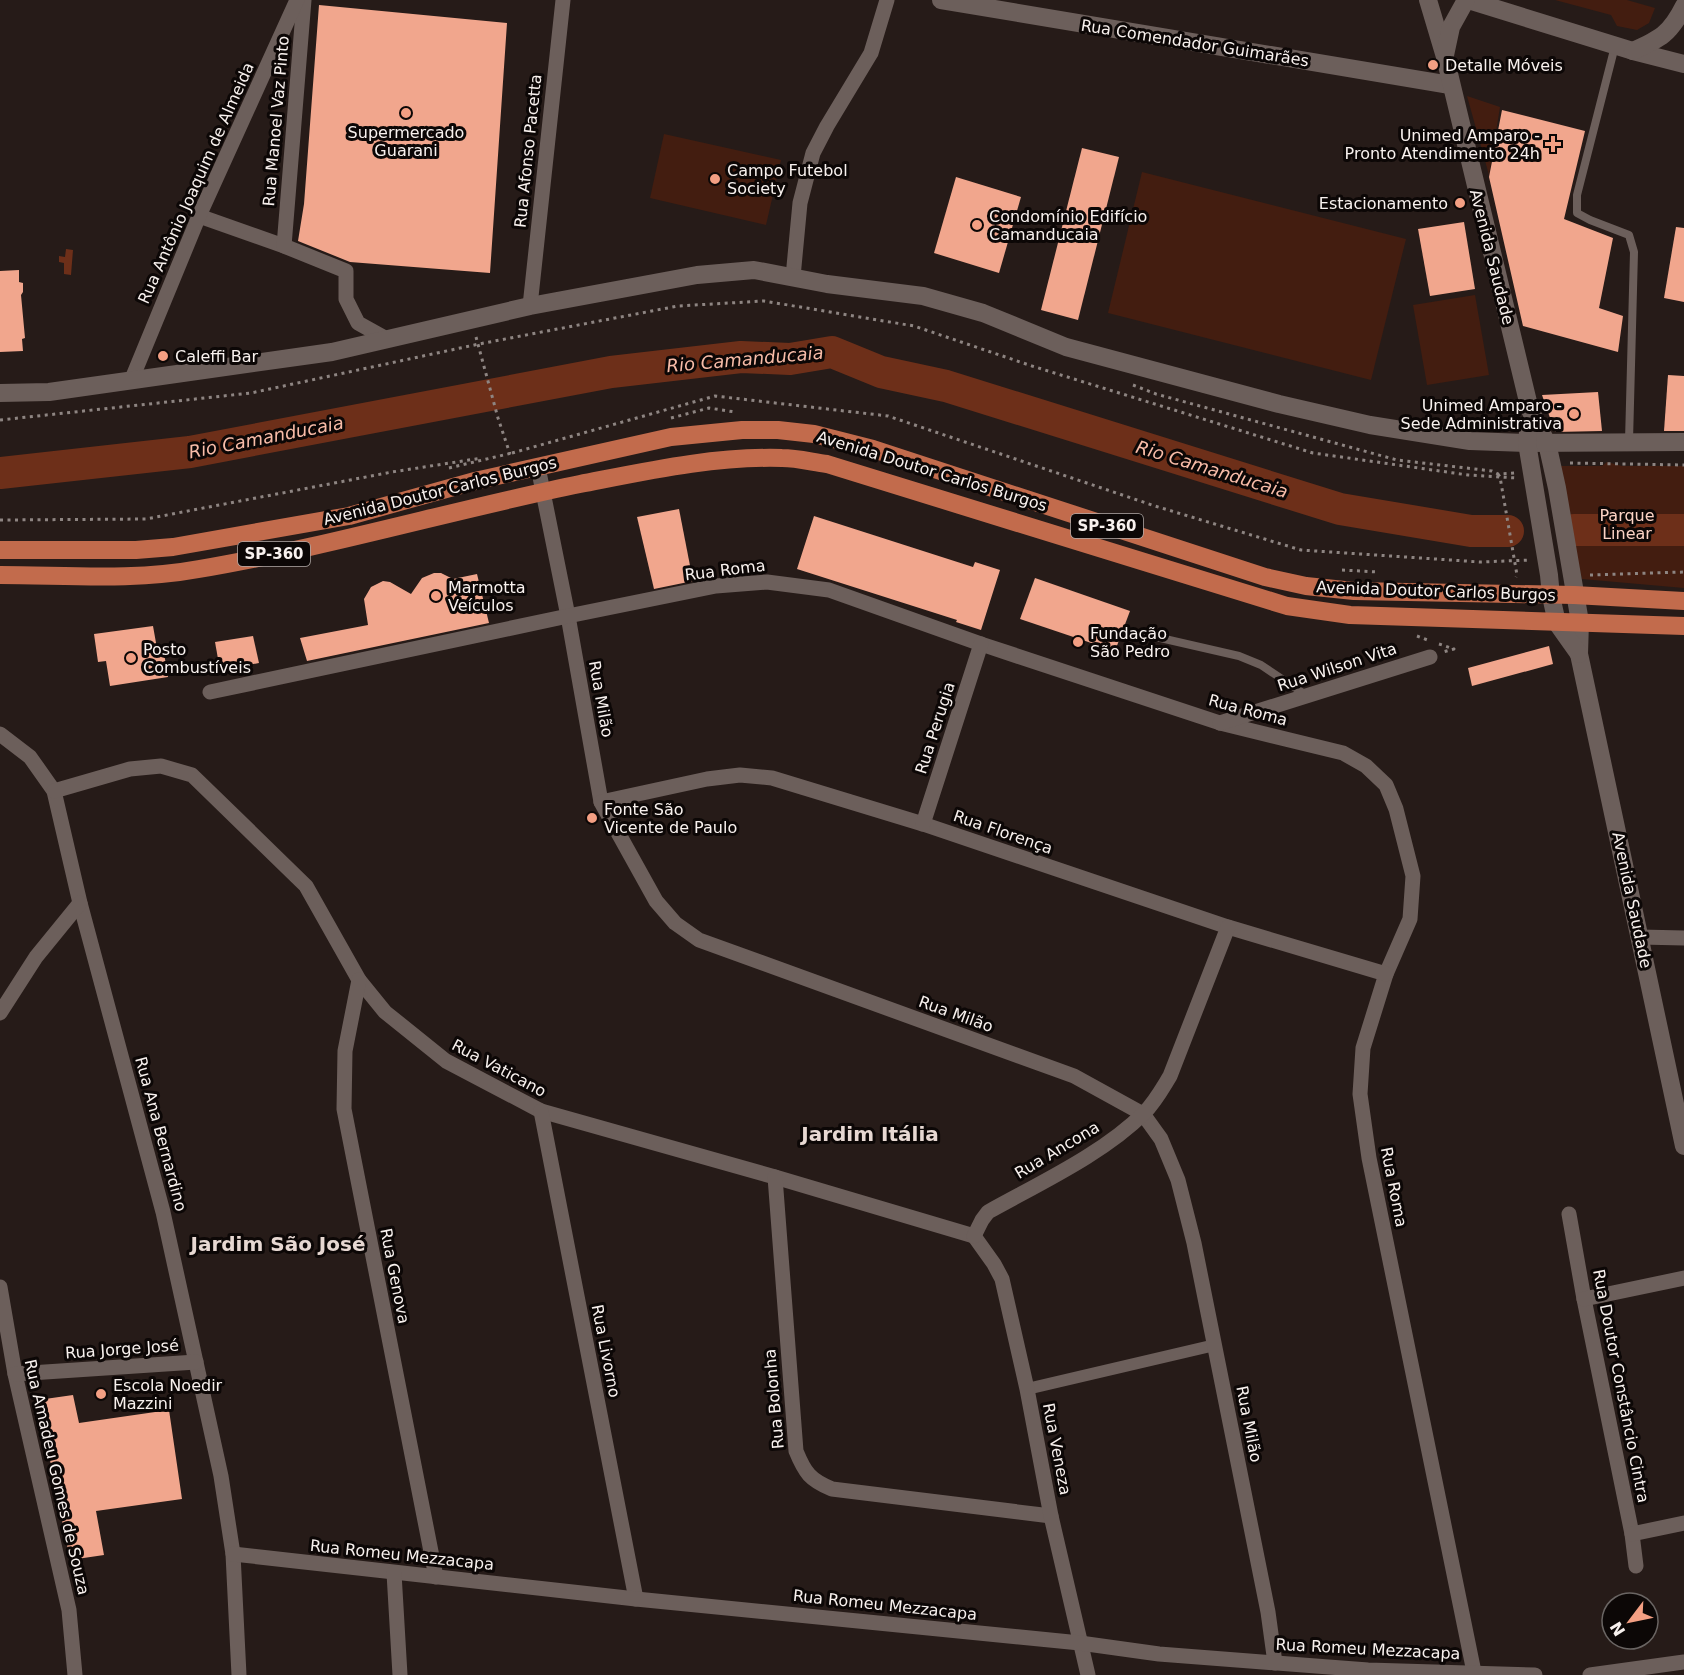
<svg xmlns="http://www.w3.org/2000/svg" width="1684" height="1675" font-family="'DejaVu Sans',sans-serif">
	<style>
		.green { fill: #431d10 }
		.water { fill: #6d2f19 }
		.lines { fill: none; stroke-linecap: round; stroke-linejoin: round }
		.river { stroke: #6d2f19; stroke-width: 32 }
		.building { fill: #f1a68d }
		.path { stroke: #8e8582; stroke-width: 3; stroke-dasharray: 3 4.5; stroke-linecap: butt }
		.service { stroke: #6c5f5b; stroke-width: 8 }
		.pedestrian { stroke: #6c5f5b; stroke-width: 12 }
		.minor { stroke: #6c5f5b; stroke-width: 15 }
		.tertiary { stroke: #6c5f5b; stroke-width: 18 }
		.primary { stroke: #c26b4c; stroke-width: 18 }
		.poi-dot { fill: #f39f83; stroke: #0c0706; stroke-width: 2 }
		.labels { text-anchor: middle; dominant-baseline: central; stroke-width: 6; stroke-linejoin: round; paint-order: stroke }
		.shield { fill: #0c0706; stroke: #b1aba8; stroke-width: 1.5 }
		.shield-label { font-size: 15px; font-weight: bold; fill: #f8f1ee }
		.street-label { font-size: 16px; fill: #f8f1ee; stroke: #0c0706 }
		.poi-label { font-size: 16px; fill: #f8f1ee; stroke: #0c0706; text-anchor: start }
		.park-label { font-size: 16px; fill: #fcd3c5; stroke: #0c0706 }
		.water-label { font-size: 18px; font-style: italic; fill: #f8bca8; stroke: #0c0706 }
		.quarter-label { font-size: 20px; font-weight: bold; fill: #e7d8d2; stroke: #0c0706 }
	</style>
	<rect width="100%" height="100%" fill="#261b18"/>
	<g class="green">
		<path d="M1555 0H1627L1655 8 1649 23 1637 30 1617 26 1611 15Z"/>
		<path d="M1467 96 1500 107 1489 175Z"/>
		<path d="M664 134 781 160 766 225 650 198Z"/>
		<path d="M1142 172 1406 239 1371 380 1108 313Z"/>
		<path d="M1475 295 1489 375 1427 385 1413 305Z"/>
		<path d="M1607 462 1622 466H1684V588L1582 579 1556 466H1602Z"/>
	</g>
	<path class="water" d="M66 249 73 250 71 275 64 274V263L59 262V256L65 257Z"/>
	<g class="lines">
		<g class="river">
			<path d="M0 473 190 452 611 372 741 357 790 359 832 352 881 372 946 386 1340 509 1471 531H1508"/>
			<path d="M1574 530H1684"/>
		</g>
	</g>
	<g class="building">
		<path d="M319 5 507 23 490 273 350 262 298 241 304 204Z"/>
		<path d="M1502 110 1585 131 1564 219 1613 238 1599 308 1623 316 1618 352 1523 326 1489 177Z"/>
		<path d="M1082 148 1119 157 1078 320 1041 310Z"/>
		<path d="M956 177 1021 197 999 273 934 253Z"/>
		<path d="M1464 222 1475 289 1430 296 1418 229Z"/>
		<path d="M1676 227 1684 228V302L1664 298Z"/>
		<path d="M19 270V282L23 283V292L21 295 25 338 22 339 23 351 0 352V271Z"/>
		<path d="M1668 375 1684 376V431H1664Z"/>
		<path d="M1598 392 1602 431 1555 432 1542 395Z"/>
		<path d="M679 509 693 581 654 589 637 517Z"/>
		<path d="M814 516 973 567 975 562 1000 570 981 630 956 622 957 620 797 569Z"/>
		<path d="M434 573H441L453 579 477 574 489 623 307 661 300 638 368 625 364 599 371 587 383 581 390 582 411 594 422 578Z"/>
		<path d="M1035 578 1130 611 1115 651 1020 619Z"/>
		<path d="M153 626 158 654 164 653 168 677 110 686 106 661 98 662 94 634Z"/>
		<path d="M253 636 259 663 220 670 215 642Z"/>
		<path d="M1549 646 1553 664 1472 686 1468 668Z"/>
		<path d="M73 1395 79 1423 169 1410 182 1499 96 1511 104 1555 70 1560 38 1400Z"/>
	</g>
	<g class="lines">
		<g class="path">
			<path d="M476 337 498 418 510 454"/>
			<path d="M1133 385 1156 394 1397 460 1492 471 1498 474 1516 473"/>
			<path d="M671 418 709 408 735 412"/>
			<path d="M0 420 251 393 479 344 678 306 764 301 914 326 1032 366 1313 453 1468 475 1517 478"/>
			<path d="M512 453 715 396 888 416 1155 506 1301 550 1480 562 1531 560"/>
			<path d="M1570 463 1684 465"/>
			<path d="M449 468 512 453"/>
			<path d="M1498 474 1500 477 1517 575 1516 577"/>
			<path d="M0 520 146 519 392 472 482 458"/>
			<path d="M1342 570 1378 572"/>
			<path d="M1590 575 1684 572"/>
			<path d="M1417 636 1430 641"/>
			<path d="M1439 644 1454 649 1443 652"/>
		</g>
		<g class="service">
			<path d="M1615 46 1577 195V213L1590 220 1629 235 1634 252 1629 441"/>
			<path d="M1143 634 1239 656 1261 665 1306 695"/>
		</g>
		<path class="pedestrian" d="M1027 1389 1215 1345"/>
		<g class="minor">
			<path d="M199 216 284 246 346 271V299L358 323 385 338"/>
			<path d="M284 246 304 0"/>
			<path d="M793 277 800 203 813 153 827 126 871 53 887 0"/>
			<path d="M530 306 563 0"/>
			<path d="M131 381 199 216 297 0"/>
			<path d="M538 467 568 616 601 802 656 901 675 923 699 940 1074 1076 1143 1114 1161 1139 1178 1180 1194 1243 1268 1612 1275 1663"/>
			<path d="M210 692 568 616 716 586 767 582 829 590 981 644 1220 723 1343 753 1366 766 1386 785 1396 809 1413 876 1410 919 1386 974 1363 1048 1360 1094 1369 1158 1474 1672"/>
			<path d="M1220 723 1430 657"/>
			<path d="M0 734 30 757 54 791 80 903 163 1212 221 1476 233 1554 239 1675"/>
			<path d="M54 791 130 769 161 766 192 775 306 886 359 980 385 1012 446 1061 541 1111 775 1177 974 1236"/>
			<path d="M601 802 707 779 740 775 772 778 923 824 1228 927 1386 974"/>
			<path d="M923 824 981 644"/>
			<path d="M1640 937 1684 938"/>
			<path d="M359 980 345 1051 344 1109 436 1577"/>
			<path d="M0 1013 36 957 80 903"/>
			<path d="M541 1111 636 1599"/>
			<path d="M775 1177 796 1451C805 1473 810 1480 832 1489L1051 1516"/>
			<path d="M1569 1214 1584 1299 1632 1534 1636 1566"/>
			<path d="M974 1236 994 1264 1002 1279 1027 1389 1051 1516 1088 1675"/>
			<path d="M974 1236 982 1220 988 1212C1038 1184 1103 1154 1144 1113 1155 1102 1162 1089 1170 1076L1228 927"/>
			<path d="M0 1287 15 1374 69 1610 75 1675"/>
			<path d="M1584 1299 1684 1278"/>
			<path d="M15 1374 196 1362"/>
			<path d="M1632 1534 1684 1523"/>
			<path d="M233 1554 636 1599 1080 1643 1159 1654 1368 1670 1535 1675"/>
			<path d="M394 1573 400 1675"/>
			<path d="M1590 1675 1684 1662"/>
		</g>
		<g class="tertiary">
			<path d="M941 0 1450 85"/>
			<path d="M1428 0 1445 57 1530 410 1547 443 1557 488 1580 622 1579 654 1684 1146"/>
			<path d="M1468 0 1633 51 1684 64"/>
			<path d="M1633 51C1660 39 1670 34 1684 6"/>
			<path d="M1445 55 1451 27 1466 0"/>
			<path d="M0 393 49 392 332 352 530 306 697 275 754 270 827 284 923 296 983 313 1066 347 1279 404 1370 425 1470 441 1527 443 1684 442"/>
			<path d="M1528 432 1527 443 1549 575 1551 596 1557 623 1579 654"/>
		</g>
		<g class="primary">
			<path d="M0 550H136L173 547 349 516 475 481 671 437 742 430H778L814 434 873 449 1265 577 1306 586 1354 591 1574 595 1684 601"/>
			<path d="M0 575C66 575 134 581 199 569 328 547 453 510 580 484 647 471 714 456 782 458 797 458 812 462 827 464L1287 606 1350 615 1684 626"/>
		</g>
	</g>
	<g class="poi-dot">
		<circle cx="1433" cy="65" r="6"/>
		<circle cx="406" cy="113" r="6"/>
		<path d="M1550 135h6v6h6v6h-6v6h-6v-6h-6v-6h6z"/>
		<circle cx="715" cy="179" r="6"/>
		<circle cx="1460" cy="203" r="6"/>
		<circle cx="977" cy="225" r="6"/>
		<circle cx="163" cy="356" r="6"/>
		<circle cx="1574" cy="414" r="6"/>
		<circle cx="436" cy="596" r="6"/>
		<circle cx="1078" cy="642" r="6"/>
		<circle cx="131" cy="658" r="6"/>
		<circle cx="592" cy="818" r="6"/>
		<circle cx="101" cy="1394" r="6"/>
	</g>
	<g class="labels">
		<g class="shield">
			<rect x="1071" y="514" width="72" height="24" rx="4.5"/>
			<rect x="238" y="542" width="72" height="24" rx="4.5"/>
		</g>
		<g class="shield-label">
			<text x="1107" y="526">SP-360</text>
			<text x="274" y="554">SP-360</text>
		</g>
		<g class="street-label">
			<text transform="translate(1195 43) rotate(9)">Rua Comendador Guimarães</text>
			<text transform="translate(276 121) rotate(-85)">Rua Manoel Vaz Pinto</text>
			<text transform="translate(528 151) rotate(-84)">Rua Afonso Pacetta</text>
			<text transform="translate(196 183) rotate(-66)">Rua Antônio Joaquim de Almeida</text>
			<text transform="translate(1492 257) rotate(76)">Avenida Saudade</text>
			<text transform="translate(932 471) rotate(17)">Avenida Doutor Carlos Burgos</text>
			<text transform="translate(440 491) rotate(-14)">Avenida Doutor Carlos Burgos</text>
			<text transform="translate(725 570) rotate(-7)">Rua Roma</text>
			<text transform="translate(1436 591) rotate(2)">Avenida Doutor Carlos Burgos</text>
			<text transform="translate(1337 667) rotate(-18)">Rua Wilson Vita</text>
			<text transform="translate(601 699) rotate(80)">Rua Milão</text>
			<text transform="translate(1248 710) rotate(15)">Rua Roma</text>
			<text transform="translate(935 728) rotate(-72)">Rua Perugia</text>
			<text transform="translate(1003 832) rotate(19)">Rua Florença</text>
			<text transform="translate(1632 900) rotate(78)">Avenida Saudade</text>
			<text transform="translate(956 1014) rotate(20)">Rua Milão</text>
			<text transform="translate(499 1068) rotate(28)">Rua Vaticano</text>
			<text transform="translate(161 1134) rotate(75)">Rua Ana Bernardino</text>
			<text transform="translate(1057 1150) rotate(-31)">Rua Ancona</text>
			<text transform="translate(1394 1187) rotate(79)">Rua Roma</text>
			<text transform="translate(395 1276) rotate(79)">Rua Genova</text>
			<text transform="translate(122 1349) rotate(-4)">Rua Jorge José</text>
			<text transform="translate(606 1351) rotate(79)">Rua Livorno</text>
			<text transform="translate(1621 1386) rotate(79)">Rua Doutor Constâncio Cintra</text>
			<text transform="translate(774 1399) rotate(-95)">Rua Bolonha</text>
			<text transform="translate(1249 1424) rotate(79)">Rua Milão</text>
			<text transform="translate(1057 1449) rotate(79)">Rua Veneza</text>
			<text transform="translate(57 1477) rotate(77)">Rua Amadeu Gomes de Souza</text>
			<text transform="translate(402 1555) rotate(6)">Rua Romeu Mezzacapa</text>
			<text transform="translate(885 1605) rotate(6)">Rua Romeu Mezzacapa</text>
			<text transform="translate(1368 1649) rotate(3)">Rua Romeu Mezzacapa</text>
		</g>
		<g class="poi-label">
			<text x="1445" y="65">Detalle Móveis</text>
			<text x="406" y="132" text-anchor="middle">Supermercado<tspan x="406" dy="18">Guarani</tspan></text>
			<text x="1540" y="135" text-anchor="end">Unimed Amparo -<tspan x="1540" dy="18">Pronto Atendimento 24h</tspan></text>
			<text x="727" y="170">Campo Futebol<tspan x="727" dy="18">Society</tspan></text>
			<text x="1448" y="203" text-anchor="end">Estacionamento</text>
			<text x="989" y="216">Condomínio Edifício<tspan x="989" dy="18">Camanducaia</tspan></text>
			<text x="175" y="356">Caleffi Bar</text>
			<text x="1562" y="405" text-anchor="end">Unimed Amparo -<tspan x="1562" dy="18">Sede Administrativa</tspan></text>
			<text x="448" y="587">Marmotta<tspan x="448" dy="18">Veículos</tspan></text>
			<text x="1090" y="633">Fundação<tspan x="1090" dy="18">São Pedro</tspan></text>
			<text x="143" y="649">Posto<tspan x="143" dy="18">Combustíveis</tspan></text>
			<text x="604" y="809">Fonte São<tspan x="604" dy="18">Vicente de Paulo</tspan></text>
			<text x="113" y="1385">Escola Noedir<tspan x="113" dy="18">Mazzini</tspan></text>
		</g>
		<g class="park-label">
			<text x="1627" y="515">Parque<tspan x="1627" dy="18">Linear</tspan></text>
		</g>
		<g class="water-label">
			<text transform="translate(745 359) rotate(-5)">Rio Camanducaia</text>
			<text transform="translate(266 437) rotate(-11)">Rio Camanducaia</text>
			<text transform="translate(1212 469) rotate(17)">Rio Camanducaia</text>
		</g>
		<g class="quarter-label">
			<text x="870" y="1134">Jardim Itália</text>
			<text x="278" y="1244">Jardim São José</text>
		</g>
	</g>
	<g transform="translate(1630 1621) rotate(238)"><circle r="28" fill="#0c0706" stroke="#6a6563" stroke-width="1.5"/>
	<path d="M0-4.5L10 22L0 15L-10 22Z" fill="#f39f83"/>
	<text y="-9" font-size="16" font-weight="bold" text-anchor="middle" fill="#f8f1ee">N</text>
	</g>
</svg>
